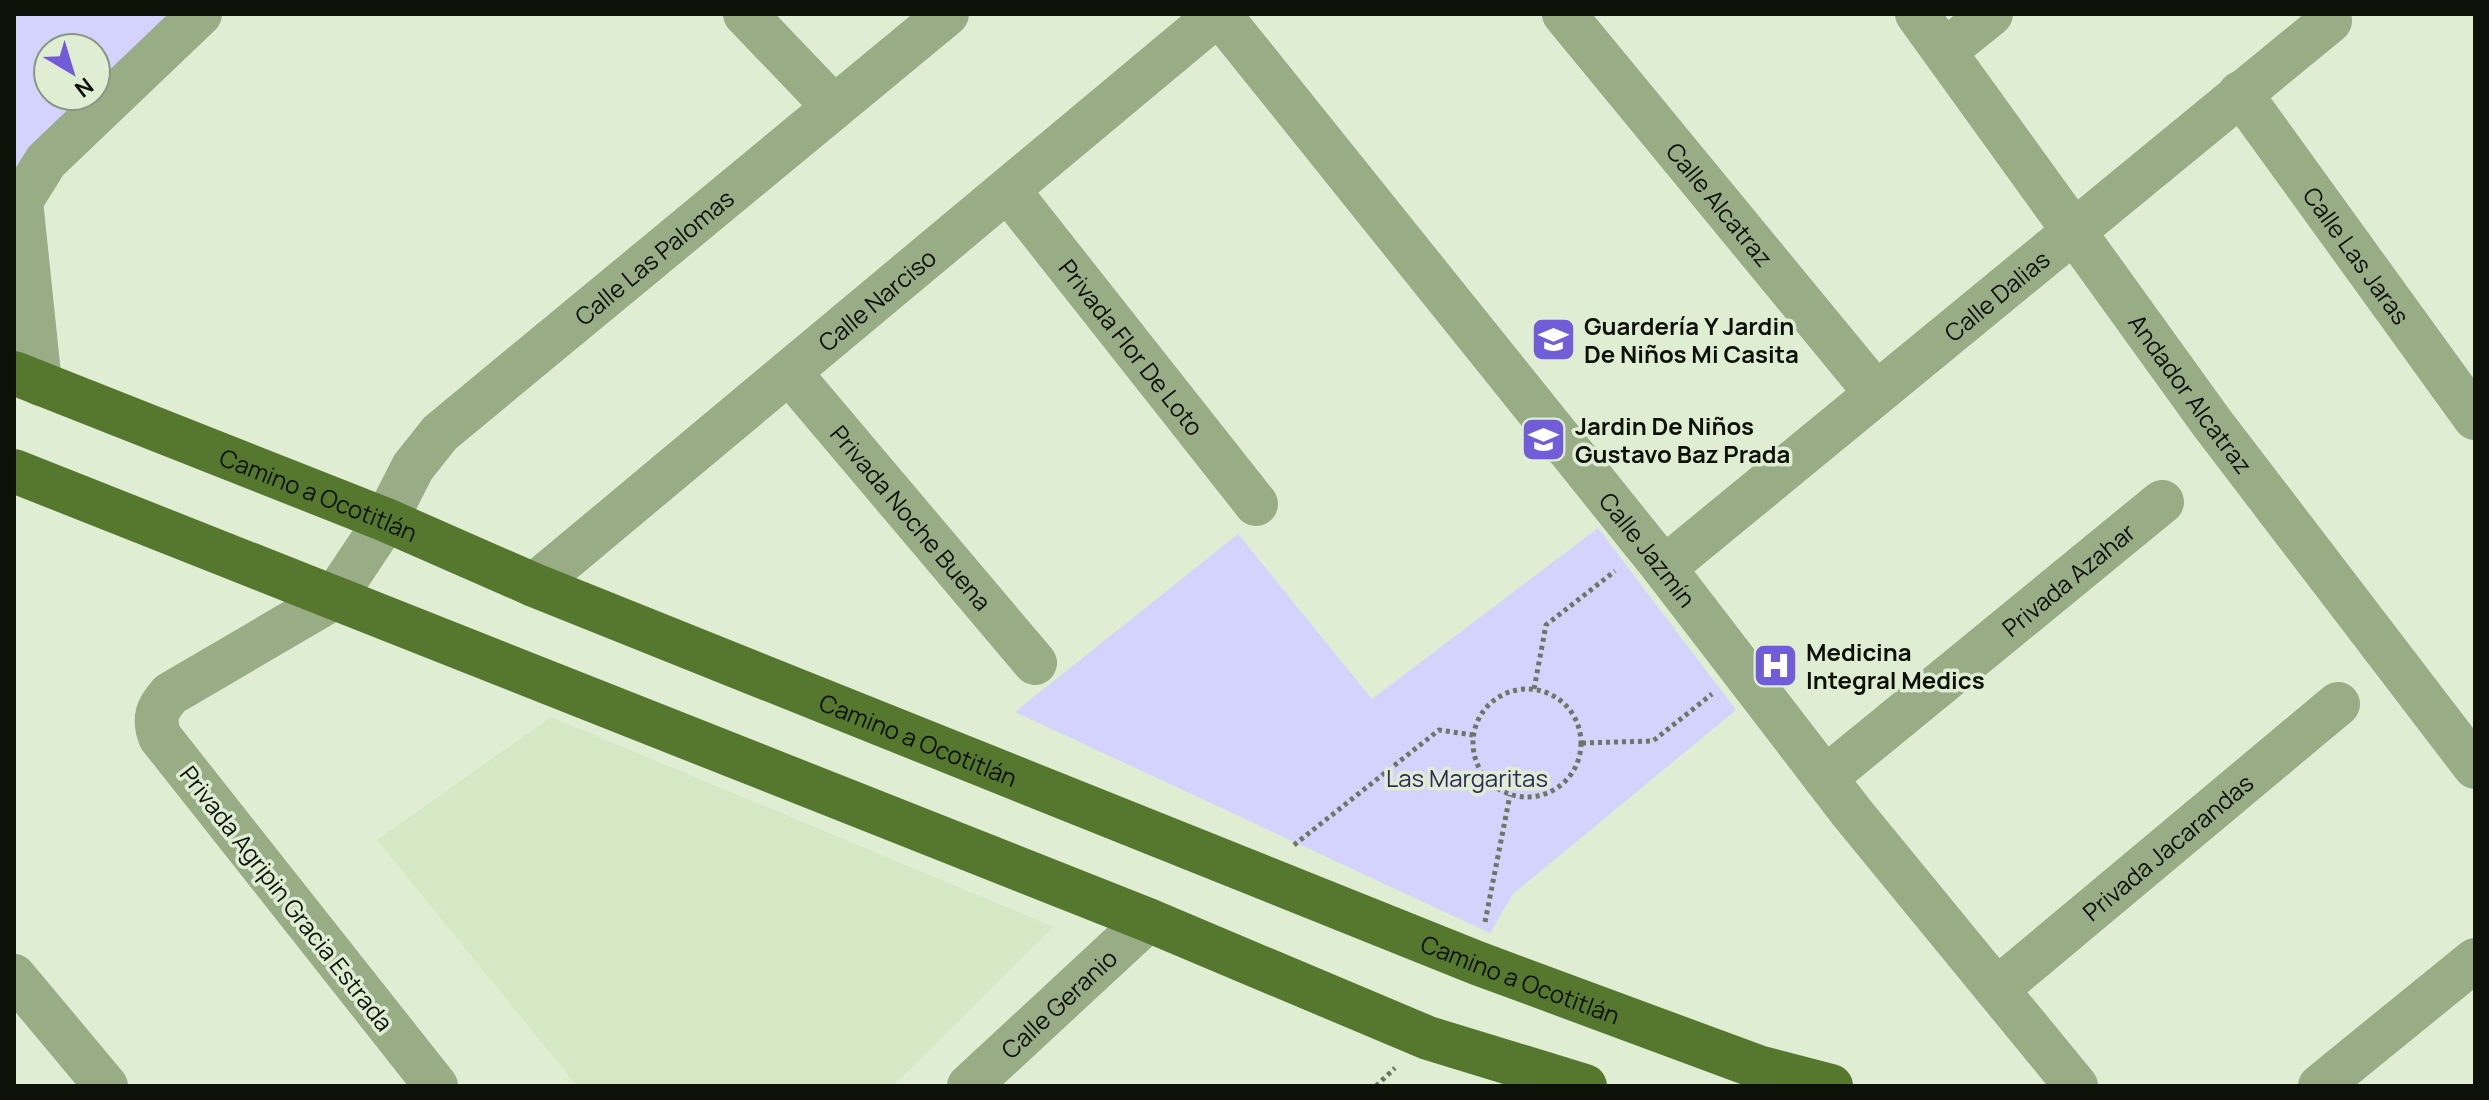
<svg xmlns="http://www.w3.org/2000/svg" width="2489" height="1100" font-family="Manrope,sans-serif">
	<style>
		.built { fill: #d5e8c5 }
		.green { fill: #d4d3fe }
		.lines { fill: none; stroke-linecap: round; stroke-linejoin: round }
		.path { stroke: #6e7766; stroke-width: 5; stroke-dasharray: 4 4; stroke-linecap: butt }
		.minor { stroke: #98ac86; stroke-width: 44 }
		.major { stroke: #55772e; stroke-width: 44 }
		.labels { text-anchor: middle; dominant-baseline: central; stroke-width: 7; stroke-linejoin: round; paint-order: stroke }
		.street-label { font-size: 24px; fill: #0d1108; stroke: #dfeed3 }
		.poi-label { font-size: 24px; font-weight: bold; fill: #0d1108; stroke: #dfeed3; text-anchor: start }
		.park-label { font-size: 24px; fill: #302760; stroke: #dfeed3 }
	</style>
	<rect width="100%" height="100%" fill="#dfeed3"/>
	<path class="built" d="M551 717 1035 919 1053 927 893 1086H577L377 840Z"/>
	<g class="green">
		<path d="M14 14H184L96 95V48H48V96H95L14 171Z"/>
		<path d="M1598 528 1736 710 1513 894 1490 933 1015 712 1238 534 1372 699Z"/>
	</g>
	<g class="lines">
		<g class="path">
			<path d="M1534 689 1546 625 1615 571"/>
			<circle cx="1527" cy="743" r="54"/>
			<path d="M1582 743 1653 741 1712 694"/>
			<path d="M1294 845 1439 730 1473 735"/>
			<path d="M1485 922 1510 795"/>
			<path d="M1376 1086 1395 1068"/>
		</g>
		<g class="minor">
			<path d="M745 14 834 107"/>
			<path id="s1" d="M1219 14 1664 568 1852 813 2076 1086"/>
			<path id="s2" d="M1564 14 1876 393"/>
			<path id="s3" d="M1917 14 2212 423 2475 767"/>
			<path d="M1945 51 1991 14"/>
			<path id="s4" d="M2240 93 2475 418"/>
			<path id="s5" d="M1008 190 1256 504"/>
			<path id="s6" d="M789 372 1035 663"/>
			<path d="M40 384 21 201 46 161 200 14"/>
			<path id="s7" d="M1664 568 2330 21"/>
			<path id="s8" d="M534 585 1218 14"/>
			<path id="s9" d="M1825 778 2162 502"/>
			<path d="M14 976 106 1086"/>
			<path id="s10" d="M1997 989 2338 704"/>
			<path id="s11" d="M436 1086 160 737C153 718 157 709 170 694L334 598 386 520 413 467 440 433 947 14"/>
			<path id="s12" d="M969 1086 1148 920"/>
			<path d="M2320 1086 2475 960"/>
		</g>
		<g class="major">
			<path id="s13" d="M14 373 386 520 534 585 1477 963 1758 1067 1831 1086"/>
			<path d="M14 471 1148 920 1428 1038 1585 1086"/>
		</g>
	</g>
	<defs>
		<symbol id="school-square" viewBox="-11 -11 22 22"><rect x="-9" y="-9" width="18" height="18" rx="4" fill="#715dd7" stroke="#dfeed3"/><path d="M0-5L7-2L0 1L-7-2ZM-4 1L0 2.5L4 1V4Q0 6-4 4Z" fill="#fff"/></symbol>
		<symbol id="hospital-square" viewBox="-11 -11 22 22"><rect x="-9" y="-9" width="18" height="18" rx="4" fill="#715dd7" stroke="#dfeed3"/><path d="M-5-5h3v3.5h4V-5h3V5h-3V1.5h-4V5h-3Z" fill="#fff"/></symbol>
	</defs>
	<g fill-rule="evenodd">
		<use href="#school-square" x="1528" y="314" width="51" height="51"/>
		<use href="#school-square" x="1518" y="414" width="51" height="51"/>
		<use href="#hospital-square" x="1750" y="640" width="51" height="51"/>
	</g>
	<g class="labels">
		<g class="street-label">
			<text stroke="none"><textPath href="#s2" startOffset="246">Calle Alcatraz</textPath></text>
			<text stroke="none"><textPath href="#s4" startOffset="200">Calle Las Jaras</textPath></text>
			<text stroke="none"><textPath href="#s11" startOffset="1156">Calle Las Palomas</textPath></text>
			<text stroke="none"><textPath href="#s7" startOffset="430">Calle Dalias</textPath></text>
			<text stroke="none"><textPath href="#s8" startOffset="446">Calle Narciso</textPath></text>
			<text stroke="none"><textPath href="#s5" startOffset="200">Privada Flor De Loto</textPath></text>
			<text stroke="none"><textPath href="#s3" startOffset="468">Andador Alcatraz</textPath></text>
			<text stroke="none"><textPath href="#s13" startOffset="328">Camino a Ocotitlán</textPath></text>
			<text stroke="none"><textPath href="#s6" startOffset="190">Privada Noche Buena</textPath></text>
			<text stroke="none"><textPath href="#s1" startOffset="686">Calle Jazmín</textPath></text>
			<text stroke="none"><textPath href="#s9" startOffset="314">Privada Azahar</textPath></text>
			<text stroke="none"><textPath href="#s13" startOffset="976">Camino a Ocotitlán</textPath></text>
			<text stroke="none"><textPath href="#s10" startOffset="222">Privada Jacarandas</textPath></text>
			<text transform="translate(287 898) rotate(52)">Privada Agripin Gracia Estrada</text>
			<text stroke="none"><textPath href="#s13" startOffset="1624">Camino a Ocotitlán</textPath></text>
			<text stroke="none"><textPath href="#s12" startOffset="122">Calle Geranio</textPath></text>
		</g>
		<g class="poi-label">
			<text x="1584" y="325">Guardería Y Jardin<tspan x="1584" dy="28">De Niños Mi Casita</tspan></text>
			<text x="1575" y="425">Jardin De Niños<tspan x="1575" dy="28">Gustavo Baz Prada</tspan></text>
			<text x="1806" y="651">Medicina<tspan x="1806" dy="28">Integral Medics</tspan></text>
		</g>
		<g class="park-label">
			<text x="1467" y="777">Las Margaritas</text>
		</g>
	</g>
	<rect width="2489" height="1100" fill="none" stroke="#0d1108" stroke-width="32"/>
	<g transform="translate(72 72) rotate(142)"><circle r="38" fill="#dfeed3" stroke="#8b9682" stroke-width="2"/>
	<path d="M0-6L14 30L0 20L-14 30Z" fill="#715dd7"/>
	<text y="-12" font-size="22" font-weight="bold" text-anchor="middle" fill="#0d1108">N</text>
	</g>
</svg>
